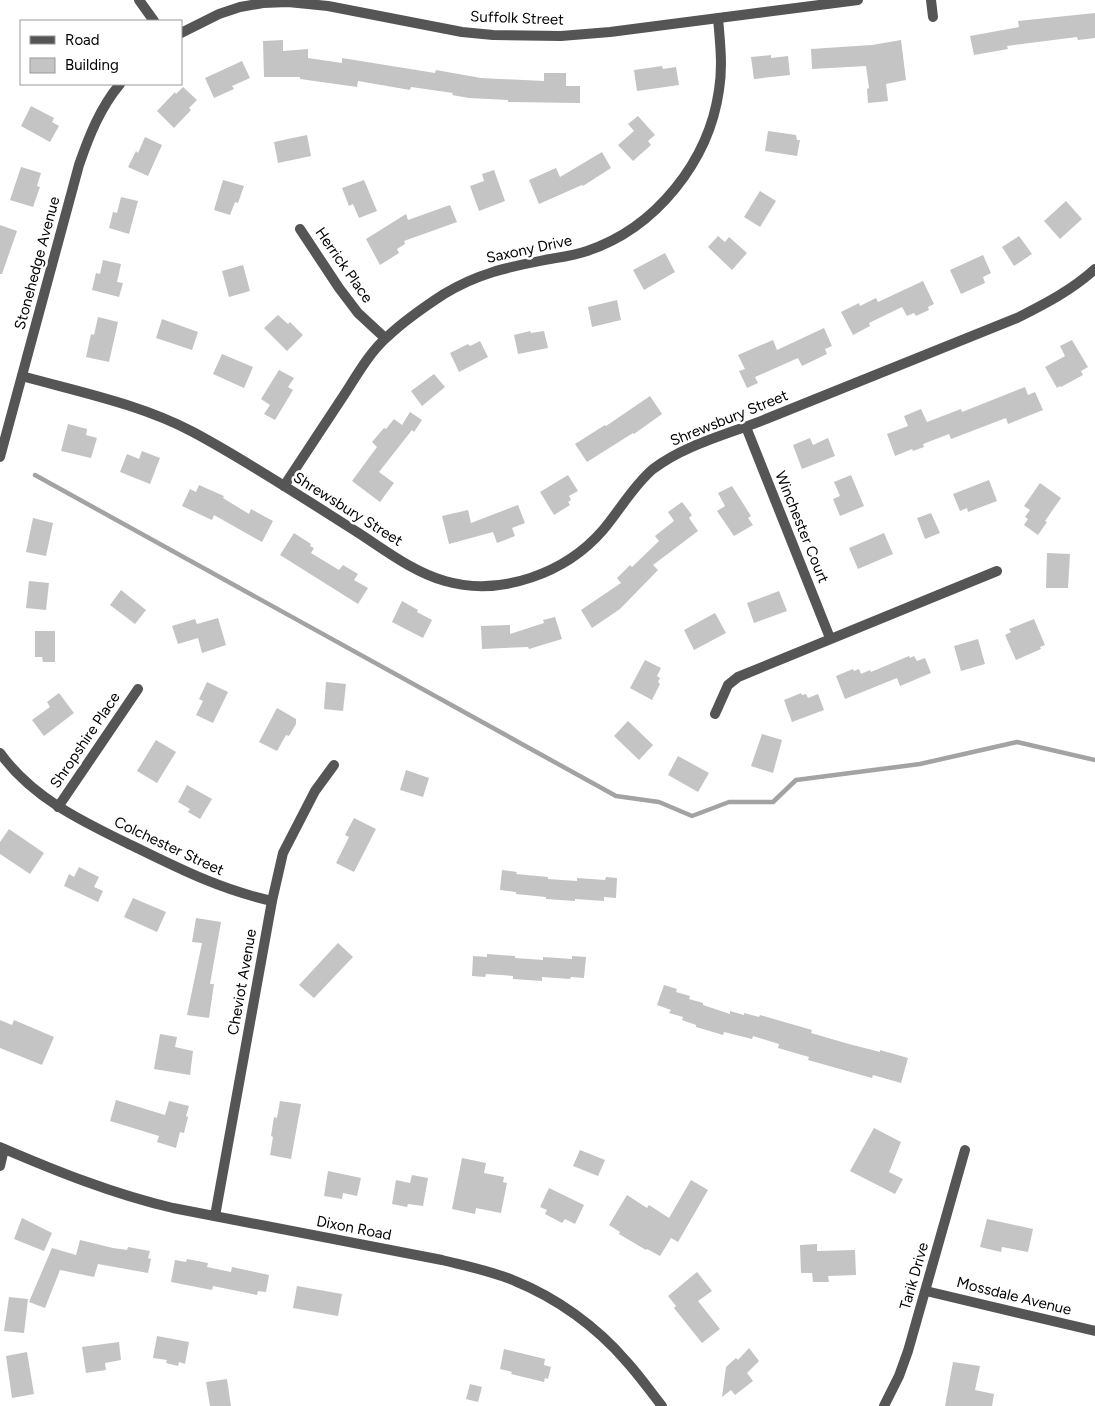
<svg xmlns="http://www.w3.org/2000/svg" width="1095" height="1406" font-family="Figtree,sans-serif">
	<style>
		.lines { fill: none; stroke-linecap: round; stroke-linejoin: round }
		.stream { stroke: #a3a3a3; stroke-width: 4.5 }
		.building { fill: #c4c4c4 }
		.minor { stroke: #555; stroke-width: 10 }
		.labels { text-anchor: middle; dominant-baseline: central; stroke-width: 5; stroke-linejoin: round; paint-order: stroke }
		.street-label { font-size: 15px; fill: #000; stroke: #fff }
	</style>
	<rect width="100%" height="100%" fill="#fff"/>
	<g class="lines">
		<path class="stream" d="M35 475 616 796 659 802 692 816 729 802H773L796 780 920 764 1017 742 1095 760"/>
	</g>
	<g class="building">
		<path d="M1095 13V38L1078 40 1077 37 1007 46 1008 49 974 55 970 36 1019 27 1018 21Z"/>
		<path d="M283 40V51L308 49V58L342 63V58L435 73 436 70 481 78 544 81V73H566V86H580V103L508 102V100L469 98 452 95 453 93 411 87 410 90 358 81 357 87 300 79V77H264L263 41Z"/>
		<path d="M901 40 906 80 886 84 888 101 868 103 867 89 869 88 866 66 812 69 811 49 872 45Z"/>
		<path d="M771 55V58L788 56 790 75 754 79 751 57Z"/>
		<path d="M242 61 250 78 232 86 234 89 214 98 205 78Z"/>
		<path d="M662 66 663 69 676 67 679 85 637 91 634 70Z"/>
		<path d="M183 87 197 100 189 108 191 110 174 128 157 111 175 92 176 94Z"/>
		<path d="M31 106 54 118 52 122 59 126 50 142 21 126Z"/>
		<path d="M638 116 655 135 648 141 651 145 633 161 618 145 634 131 628 124Z"/>
		<path d="M768 131 796 135 797 140H800L797 156 765 151Z"/>
		<path d="M307 135 311 156 278 163 274 142Z"/>
		<path d="M145 137 162 145 148 176 128 167 136 151 138 153Z"/>
		<path d="M602 152 611 168 583 186 582 185 539 204 529 180 556 168 560 177Z"/>
		<path d="M21 167 41 173 37 186 40 187 33 207 10 200Z"/>
		<path d="M494 170 505 201 479 211 470 186 484 181 482 174Z"/>
		<path d="M223 180 244 186 238 203 235 202 230 215 214 210Z"/>
		<path d="M364 180 377 211 359 218 353 204 349 206 342 188Z"/>
		<path d="M760 191 776 201 760 227 744 217Z"/>
		<path d="M121 197 138 201 129 234 109 228 113 212 117 213Z"/>
		<path d="M1066 201 1082 219 1060 239 1044 221Z"/>
		<path d="M450 205 457 222 404 241 405 244 397 249 399 253 380 265 366 239 406 214 408 220Z"/>
		<path d="M0 225 17 231 2 274H0Z"/>
		<path d="M718 236 725 242 729 237 747 253 732 270 708 247Z"/>
		<path d="M1019 236 1032 254 1014 266 1002 247Z"/>
		<path d="M665 253 675 272 644 290 633 270Z"/>
		<path d="M983 255 991 273 983 277 985 283 961 294 950 270Z"/>
		<path d="M103 260 121 264 117 282 123 283 119 297 92 290 96 273 100 274Z"/>
		<path d="M243 265 250 291 229 297 222 271Z"/>
		<path d="M923 281 934 304 928 307 929 310 916 316 914 313 907 316 902 307 869 323 870 326 853 335 841 312 859 303 860 306 876 298 878 302Z"/>
		<path d="M617 300 621 320 592 327 588 307Z"/>
		<path d="M278 315 288 324 290 322 303 335 287 351 264 328Z"/>
		<path d="M98 317 118 322 109 362 86 357 91 334 94 335Z"/>
		<path d="M162 319 198 332 192 350 156 338Z"/>
		<path d="M824 328 832 346 825 349 827 354 802 366 798 358 755 377 758 383 747 388 739 371 745 369 738 355 773 340 777 350Z"/>
		<path d="M530 331 531 333 544 331 548 348 518 354 514 335Z"/>
		<path d="M1072 340 1088 367 1081 371 1083 375 1061 387 1060 386 1057 388 1045 367 1065 356 1060 346Z"/>
		<path d="M480 341 488 357 459 372 450 353 468 344 470 346Z"/>
		<path d="M222 354 253 367 244 388 213 374Z"/>
		<path d="M279 370 294 378 288 387 293 390 275 420 264 414 270 405 261 399Z"/>
		<path d="M434 374 445 387 422 406 411 391Z"/>
		<path d="M1025 387 1028 395 1035 392 1043 410 1008 424 1006 418 951 439 949 434 923 444 924 447 913 451 912 449 895 456 887 434 908 426 904 416 921 409 927 422 961 409 962 412Z"/>
		<path d="M650 396 662 414 634 434 633 433 587 462 575 444 605 425 606 426Z"/>
		<path d="M410 412 422 420 414 432 412 430 379 472 394 483 380 502 352 481 377 447 372 442 384 428 386 429 394 419 402 425Z"/>
		<path d="M68 424 87 429 86 435 97 438 91 458 61 451Z"/>
		<path d="M810 438 813 445 828 438 835 456 802 469 793 445Z"/>
		<path d="M142 451 160 458 150 484 120 472 127 454 139 459Z"/>
		<path d="M568 475 578 491 569 496 571 500 568 502 570 505 554 515 540 492Z"/>
		<path d="M851 475 864 506 840 516 833 499 840 496 834 482Z"/>
		<path d="M989 480 997 501 968 512 967 508 960 511 953 494Z"/>
		<path d="M1040 483 1061 498 1045 521 1047 522 1038 535 1024 525 1028 519 1025 517 1030 510 1024 506Z"/>
		<path d="M199 485 224 496 223 498 249 514 251 509 273 521 262 542 214 515 212 520 182 506 190 489 196 492Z"/>
		<path d="M732 486 751 516 748 518 753 525 734 536 717 511 725 506 718 493Z"/>
		<path d="M682 502 692 515 689 518 698 531 653 565 658 570 620 609 592 628 581 610 621 583 617 578 630 565 632 567 659 541 655 536 674 521 668 512Z"/>
		<path d="M518 505 525 523 512 528 515 536 497 543 493 532 449 544 442 516 468 510 471 523Z"/>
		<path d="M931 513 940 533 925 539 917 518Z"/>
		<path d="M33 518 53 523 46 556 26 552Z"/>
		<path d="M294 533 311 544 310 546 314 548 311 553 339 570 343 565 358 574 354 580 368 588 358 604 280 555Z"/>
		<path d="M884 533 893 554 858 569 849 548Z"/>
		<path d="M1047 553 1070 554 1068 588H1046Z"/>
		<path d="M29 581 49 583 46 610 26 608Z"/>
		<path d="M121 590 146 610 135 624 110 605Z"/>
		<path d="M779 591 787 611 754 623 747 603Z"/>
		<path d="M402 601 418 610 417 612 432 620 423 638 392 622Z"/>
		<path d="M715 613 726 633 694 650 684 630Z"/>
		<path d="M555 617 562 639 529 649 528 647 482 649 481 626 510 625V634L544 623 543 620Z"/>
		<path d="M218 618 226 645 202 653 198 638 178 644 172 626 195 619 197 624Z"/>
		<path d="M1034 619 1045 645 1040 647 1041 649 1016 660 1005 635 1011 632 1009 629Z"/>
		<path d="M35 631H55V662H43L42 657H35Z"/>
		<path d="M978 639 985 664 961 671 954 646Z"/>
		<path d="M909 656 910 658 914 656 917 661 925 658 931 673 900 686 897 678 845 699 836 676 853 669 854 671 859 669 861 674 870 670 871 672Z"/>
		<path d="M645 660 661 668 657 676 660 678 658 682 660 684 652 700 630 688Z"/>
		<path d="M207 682 228 692 213 723 196 715 203 701 199 699Z"/>
		<path d="M326 682 346 684 343 711 324 709Z"/>
		<path d="M59 693 74 713 44 736 32 720 50 707 47 702Z"/>
		<path d="M801 693 802 695 806 694 808 698 818 694 824 710 792 722 784 700Z"/>
		<path d="M277 708 296 719V724L289 736 286 735 277 751 259 742Z"/>
		<path d="M628 721 653 745 639 760 614 736Z"/>
		<path d="M762 734 782 740 773 773 751 766Z"/>
		<path d="M156 740 176 752 157 783 137 771Z"/>
		<path d="M678 756 709 773 698 792 668 775Z"/>
		<path d="M406 770 429 778 423 797 400 790Z"/>
		<path d="M187 785 212 799 200 819 188 812 190 809 178 802Z"/>
		<path d="M354 818 376 829 354 872 336 863 349 837 345 835Z"/>
		<path d="M9 829 44 853 30 874 0 854V842Z"/>
		<path d="M79 867 99 877 94 887 103 891 98 902 64 886 69 874 74 877Z"/>
		<path d="M502 870 517 872 516 874 548 877V879L577 881V878L605 880 606 877 617 878 616 898 604 897V901L575 899V901L546 899V897L516 894V892L500 890Z"/>
		<path d="M133 898 166 912 157 932 124 917Z"/>
		<path d="M196 918 221 922 210 984H214L209 1018 187 1015 202 943 192 942Z"/>
		<path d="M338 943 353 957 314 998 299 985Z"/>
		<path d="M487 954 515 956V958L543 960V957L572 959V956L586 957 584 978 571 977 570 979 542 977V981L513 979V976L501 975 486 974 485 977 472 976 473 956 487 957Z"/>
		<path d="M664 985 677 989 676 992 690 996 689 999 703 1003V1005L730 1014V1011L744 1015V1013L759 1017 760 1015 812 1030 811 1033 849 1044 880 1052V1050L908 1058 901 1083 873 1075 872 1078 808 1060 809 1057 778 1048 779 1044 753 1036 752 1039 724 1032 723 1035 696 1027V1025L682 1020 683 1017 669 1013 671 1010 657 1005Z"/>
		<path d="M0 1020 12 1025 14 1020 54 1037 42 1065 0 1048Z"/>
		<path d="M160 1034 177 1037 175 1047 193 1051 190 1075 154 1069Z"/>
		<path d="M116 1100 165 1115 169 1101 189 1106 186 1116 188 1117 184 1133 180 1132 176 1148 157 1142 159 1136 110 1121Z"/>
		<path d="M280 1101 301 1104 291 1159 270 1155 273 1137 271 1136 274 1117 277 1118Z"/>
		<path d="M874 1128 901 1142 889 1172 903 1179 895 1194 850 1171Z"/>
		<path d="M580 1150 605 1160 598 1176 573 1166Z"/>
		<path d="M462 1158 486 1163 484 1173 504 1177 503 1182 507 1183 501 1213 476 1208 475 1214 452 1209Z"/>
		<path d="M328 1171 361 1178 357 1196 343 1193 342 1199 324 1196Z"/>
		<path d="M412 1175 428 1178 423 1206 408 1204 407 1207 392 1204 396 1180 410 1183Z"/>
		<path d="M691 1180 708 1190 678 1242 671 1238 660 1256 647 1249 646 1250 619 1234 620 1232 609 1225 627 1195 647 1208 649 1205 669 1218Z"/>
		<path d="M549 1188 584 1205 575 1224 565 1219 562 1223 545 1214 547 1210 540 1207Z"/>
		<path d="M22 1218 52 1233 44 1251 14 1239Z"/>
		<path d="M987 1219 1033 1229 1028 1252 1002 1247 1001 1252 980 1247Z"/>
		<path d="M80 1240 113 1248 127 1250 128 1247 150 1251 148 1258 151 1259 148 1273 98 1264 94 1277 60 1270 45 1308 29 1302 52 1248 76 1255Z"/>
		<path d="M817 1244V1251L855 1250 856 1275 828 1276 829 1282H813L812 1273H801L800 1245Z"/>
		<path d="M187 1259 208 1263 207 1267 231 1272 232 1267 269 1275 266 1292 258 1291 257 1295 213 1286 212 1290 171 1282 175 1260 186 1262Z"/>
		<path d="M697 1272 712 1291 698 1301 720 1329 702 1343 674 1308 676 1306 668 1296Z"/>
		<path d="M297 1286 342 1294 338 1316 293 1308Z"/>
		<path d="M9 1297 28 1299 24 1333 4 1331Z"/>
		<path d="M157 1336 189 1342 185 1364 179 1362 178 1366 166 1363 167 1360 153 1358Z"/>
		<path d="M119 1342 121 1360 105 1363 106 1370 86 1373 82 1347Z"/>
		<path d="M749 1348 759 1361 747 1373 753 1381 735 1395 731 1390 722 1397 726 1367 736 1358 738 1360Z"/>
		<path d="M504 1349 545 1359 544 1365 551 1367 548 1379 545 1378 544 1382 511 1374 512 1372 500 1369Z"/>
		<path d="M27 1352 34 1394 12 1398 6 1356Z"/>
		<path d="M953 1362 980 1366 975 1390 994 1394 992 1406H945Z"/>
		<path d="M227 1379 231 1406H210L206 1382Z"/>
		<path d="M470 1384 482 1387 478 1402 466 1399Z"/>
	</g>
	<g class="lines">
		<g class="minor">
			<path d="M139 0 154 21"/>
			<path d="M931 0 933 17"/>
			<path d="M181 33 219 14 240 7 263 3 288 2 328 6 462 32 493 35 561 36 610 32 858 0"/>
			<path d="M300 229 339 288 358 313 385 338"/>
			<path d="M22 376C79 392 140 404 193 432 249 462 303 498 357 532 385 550 413 572 445 581 501 597 566 573 603 530 620 510 633 486 653 469 686 444 729 434 766 419 850 385 934 351 1017 318 1045 304 1072 290 1095 269"/>
			<path d="M746 427 830 638"/>
			<path d="M0 457 79 165C89 136 100 108 120 84"/>
			<path d="M284 486C304 456 324 425 344 395 357 375 369 353 387 337 404 321 424 307 444 294 480 272 510 267 550 259 562 257 576 255 587 251 656 228 709 161 719 90 723 66 720 42 718 18"/>
			<path d="M715 714 728 685 738 677 997 571"/>
			<path d="M0 753C34 800 86 823 137 848 182 870 222 890 272 901"/>
			<path d="M58 807 138 689"/>
			<path d="M0 1147C56 1171 113 1194 173 1208L442 1260C466 1266 492 1271 515 1281 557 1298 597 1327 626 1361 639 1375 650 1391 662 1406"/>
			<path d="M0 1166 4 1149"/>
			<path d="M215 1216 272 901 283 853 315 791 334 765"/>
			<path d="M926 1291 1095 1331"/>
			<path d="M884 1406 899 1376 908 1351 965 1150"/>
		</g>
	</g>
	<g class="labels">
		<g class="street-label">
			<text transform="translate(517 18) rotate(2)">Suffolk Street</text>
			<text transform="translate(529 249) rotate(-12)">Saxony Drive</text>
			<text transform="translate(37 263) rotate(-75)">Stonehedge Avenue</text>
			<text transform="translate(344 265) rotate(55)">Herrick Place</text>
			<text transform="translate(729 418) rotate(-22)">Shrewsbury Street</text>
			<text transform="translate(348 509) rotate(32)">Shrewsbury Street</text>
			<text transform="translate(802 527) rotate(68)">Winchester Court</text>
			<text transform="translate(85 740) rotate(-56)">Shropshire Place</text>
			<text transform="translate(169 846) rotate(25)">Colchester Street</text>
			<text transform="translate(242 982) rotate(-80)">Cheviot Avenue</text>
			<text transform="translate(354 1228) rotate(11)">Dixon Road</text>
			<text transform="translate(914 1276) rotate(-74)">Tarik Drive</text>
			<text transform="translate(1014 1296) rotate(14)">Mossdale Avenue</text>
		</g>
	</g>
	<rect x="20" y="20" width="162" height="65" fill="#ffffff" stroke="#999999"/>
	<rect x="30" y="36" width="25" height="8" fill="#555555" stroke="#999999"/>
	<text x="65" y="45" font-size="15" fill="#000000">Road</text>
	<rect x="30" y="58" width="25" height="15" fill="#c4c4c4" stroke="#999999"/>
	<text x="65" y="70" font-size="15" fill="#000000">Building</text>
</svg>
